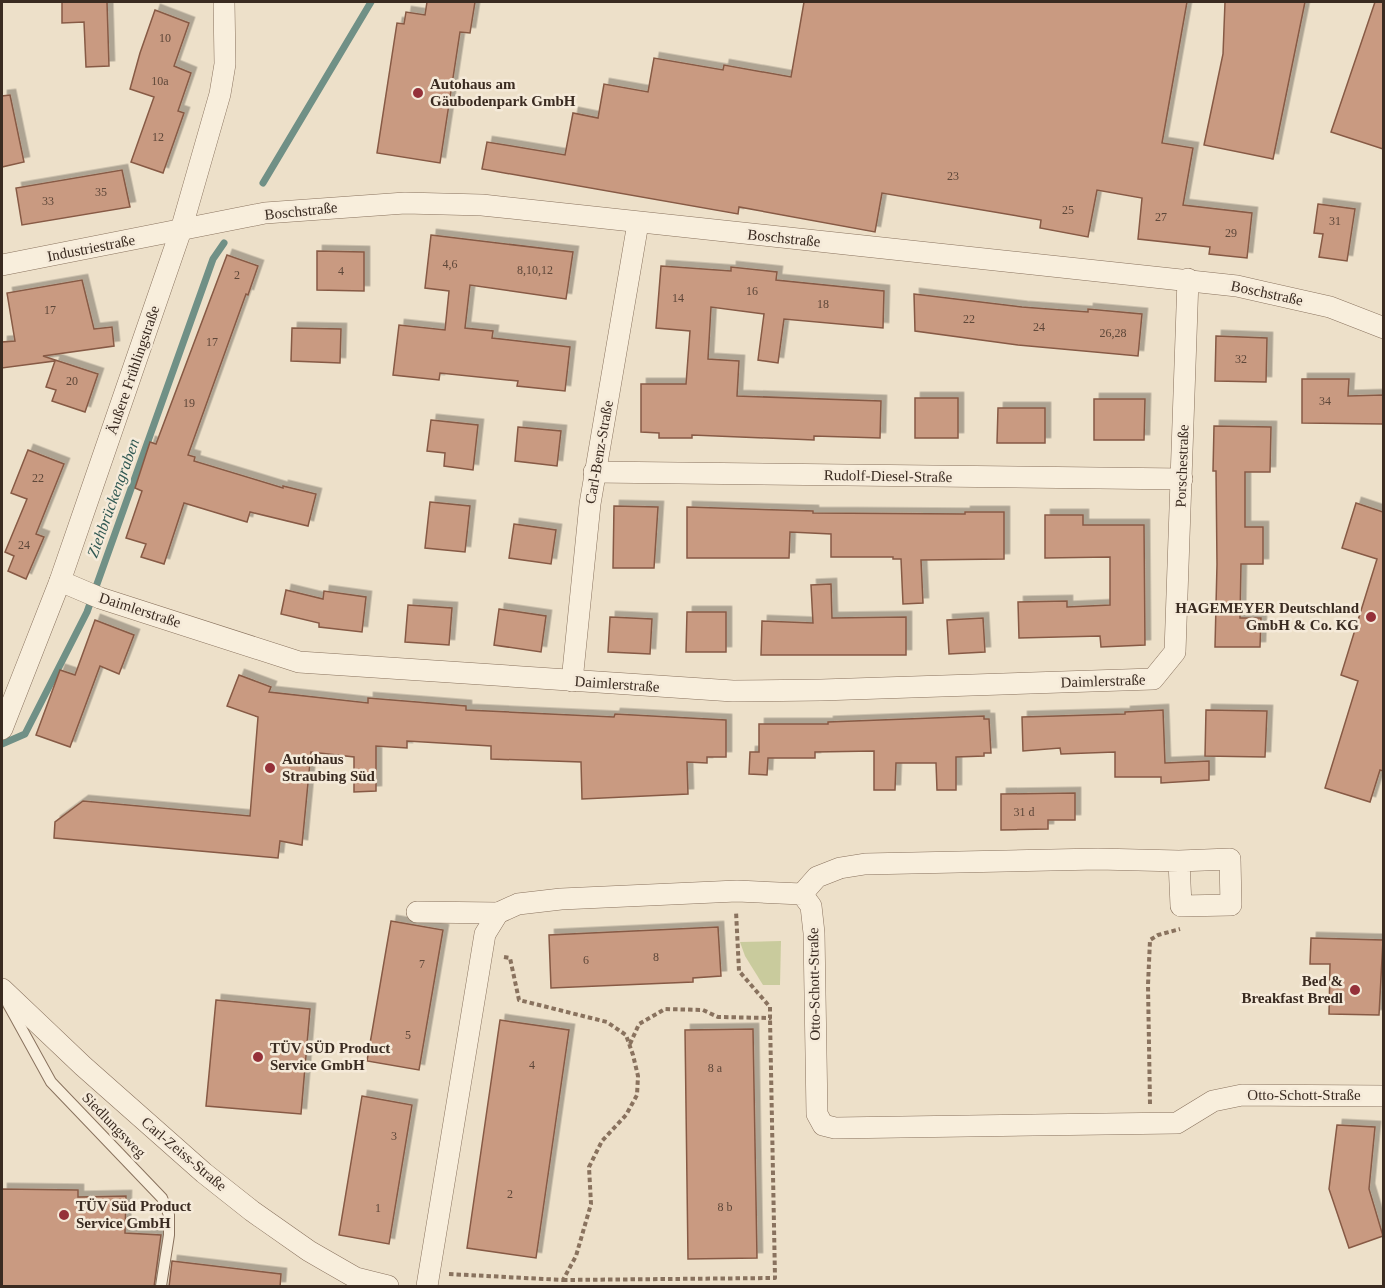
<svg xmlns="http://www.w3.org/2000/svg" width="1385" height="1288" font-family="'Times New Roman',serif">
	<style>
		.green { fill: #c9cb9d }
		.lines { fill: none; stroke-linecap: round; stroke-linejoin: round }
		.stream { stroke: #709086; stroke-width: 7 }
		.building { fill: #c99a81; stroke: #875a45; stroke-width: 1.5; filter: url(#shadow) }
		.lane-casing { stroke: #89725e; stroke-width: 12 }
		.street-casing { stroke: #89725e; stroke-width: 22 }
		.path { stroke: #89725e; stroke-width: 4; stroke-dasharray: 4.5 3; stroke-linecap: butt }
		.lane { stroke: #f8eedc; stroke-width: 10 }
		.street { stroke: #f8eedc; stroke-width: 21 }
		.poi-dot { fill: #953139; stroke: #f5ead9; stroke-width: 2 }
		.labels { text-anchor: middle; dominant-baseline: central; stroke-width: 5; stroke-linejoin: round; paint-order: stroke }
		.number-label { font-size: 12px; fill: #5e4739 }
		.poi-label { font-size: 15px; font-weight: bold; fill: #3a2b21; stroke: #f5ead9; text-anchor: start }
		.street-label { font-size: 15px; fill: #3a2b21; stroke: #f5ead9 }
		.water-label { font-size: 16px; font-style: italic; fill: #315953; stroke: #f5ead9 }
	</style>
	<defs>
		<filter id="shadow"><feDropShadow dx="5.5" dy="-5.5" stdDeviation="0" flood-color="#0004"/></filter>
	</defs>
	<rect width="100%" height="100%" fill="#ede0c9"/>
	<path class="green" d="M781 941 780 985H763L745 956 740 942Z"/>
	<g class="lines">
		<g class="stream">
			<path d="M263 183 371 2"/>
			<path d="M2 744 25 734 87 612 213 259 224 243"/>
		</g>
	</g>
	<g class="building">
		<path d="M62 2H107L109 66 86 67 84 22 62 23Z"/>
		<path d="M427 2H475L470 33 460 32 440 163 377 153 397 23 404 24 406 12 425 15Z"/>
		<path d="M804 2H1187L1162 143 1193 148 1183 205 1252 213 1247 258 1209 254 1210 247 1138 239 1142 198 1097 190 1088 237 1040 228 1041 220 882 193 875 232 739 207 738 214 482 169 487 142 565 155 573 113 598 118 604 84 648 92 654 58 723 70 724 65 791 77Z"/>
		<path d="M1225 2H1305L1273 159 1204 145 1223 54Z"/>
		<path d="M1375 2H1383V149L1331 132Z"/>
		<path d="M155 10 189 23 174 66 191 73 178 111 184 113 163 173 131 162 154 97 130 89 140 53Z"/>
		<path d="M10 95 24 162 2 167V96Z"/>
		<path d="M122 170 130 207 22 225 16 188Z"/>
		<path d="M1318 204 1355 209 1347 261 1319 257 1323 234 1314 233Z"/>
		<path d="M431 235 573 252 566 299 470 285 465 328 493 331 492 338 570 347 565 391 517 386 518 381 440 373 439 380 393 375 399 325 445 330 449 291 425 288Z"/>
		<path d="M317 251 364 252V291L317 290Z"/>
		<path d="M227 255 258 266 248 295 246 294 188 455 195 457 194 461 283 488V486L316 494 308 526 250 512 247 522 184 503 164 564 141 557 146 544 126 538 142 491 135 488 150 442 156 444Z"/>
		<path d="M661 266 731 271V267L777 272 776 280 884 291 883 328 784 319 778 363 758 360 764 314 711 307 708 359 739 361 737 396 881 401 880 438 814 436V440L692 435V438H659V433L641 432V384H686L690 331 656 328Z"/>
		<path d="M82 280 94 329 112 327 114 346 43 356 98 374 85 412 52 401 56 390 46 387 55 361 2 368V342L15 341 7 293Z"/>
		<path d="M914 294 1022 307 1088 312V309L1142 314 1138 356 1018 345 915 331Z"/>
		<path d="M292 328 341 329 340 363 291 361Z"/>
		<path d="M1216 336 1267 338 1266 382 1215 381Z"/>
		<path d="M1302 379H1349L1348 396 1383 395V424L1302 423Z"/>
		<rect x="915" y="398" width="43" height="40"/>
		<path d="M1094 399H1145L1144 440H1094Z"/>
		<path d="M998 408H1045V443H997Z"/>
		<path d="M431 420 478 425 473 470 444 466 445 453 427 451Z"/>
		<path d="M1214 426 1271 427 1270 472H1245V527H1263V564H1241L1240 618H1261L1260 647H1215L1217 564 1216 471H1213Z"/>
		<path d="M518 427 561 431 557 466 515 461Z"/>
		<path d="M28 450 64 464 36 534 44 537 26 579 8 571 14 556 5 552 27 499 11 493Z"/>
		<path d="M430 502 470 506 465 552 425 548Z"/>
		<path d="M1356 503 1383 512V771L1380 770 1370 802 1325 788 1358 681 1341 675 1377 559 1342 548Z"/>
		<path d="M614 506 658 507 654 568H613Z"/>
		<path d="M687 507 813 511V513L965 514V512H1004V559L921 560 923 603 903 604 901 559H893V557H831V534L790 532 789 558H687Z"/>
		<path d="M1045 515H1083V525H1144L1145 645 1101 647 1100 636 1019 638 1018 602 1067 601V607L1110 605V557L1045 558Z"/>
		<path d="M514 524 556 530 551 564 509 558Z"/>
		<path d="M831 584 832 618 906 617V655H761L762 621 813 623 811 585Z"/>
		<path d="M286 590 323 599 324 591 366 597 362 632 319 627V623L281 614Z"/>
		<path d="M408 605 452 608 449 645 405 642Z"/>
		<path d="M499 609 546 616 541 652 494 645Z"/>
		<path d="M687 612H726V652H686Z"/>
		<path d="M610 617 652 619 650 654 608 652Z"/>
		<path d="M983 618 985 652 949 654 947 620Z"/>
		<path d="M95 620 134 635 119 674 100 666 70 747 36 735 60 670 75 675Z"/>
		<path d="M239 675 271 687 269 692 368 703V698L466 706V710L614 717 615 714 726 720V757H707V763L687 762 688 794 582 799 581 762 491 759V746L407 741V748L376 746V791L354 792V757L311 752 302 845 280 841 278 858 54 838 55 822 83 801 250 816 258 717 227 706Z"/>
		<path d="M1163 710 1165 763 1209 761V780L1161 783V777H1115V752L1061 754 1060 748 1023 751 1022 717 1125 714V712Z"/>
		<path d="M1206 710 1267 711 1265 757 1205 756Z"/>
		<path d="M984 716V719H989L991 753H984V756L956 757V790H937L936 763H896L895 790H874V751L815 752V758H768L767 775 749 774 750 752H759V724H828V722Z"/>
		<path d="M1075 793V820H1048V829L1001 830V794Z"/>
		<path d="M391 921 443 930 419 1070 367 1061Z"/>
		<path d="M718 927 721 976 693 978V982L551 988 549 935Z"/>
		<path d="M1311 938 1383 940 1379 1015 1329 1014 1330 964H1310Z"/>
		<path d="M216 1000 310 1009 301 1114 206 1106Z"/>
		<path d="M500 1020 569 1030 536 1258 467 1248Z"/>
		<path d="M753 1029 757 1258 688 1259 685 1030Z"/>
		<path d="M362 1096 412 1105 389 1244 339 1235Z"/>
		<path d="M1337 1125 1375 1127 1369 1189 1383 1236 1349 1248 1329 1189Z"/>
		<path d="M2 1189 78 1190V1197L126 1196 125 1233 161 1235 154 1287H2Z"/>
		<path d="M172 1261 281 1274 280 1287H169Z"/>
	</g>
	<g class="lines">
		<defs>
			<path id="lane" d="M8 1004 51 1082 162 1198 169 1215V1235L161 1286"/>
			<g id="street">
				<path d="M2 265 265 213 405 203 482 205 1237 286 1330 307 1384 328"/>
				<path d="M594 472 1182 479"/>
				<path d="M60 581 100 598 299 662 733 691 821 690 1153 679 1175 652 1188 279"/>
				<path d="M572 681 590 504 638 223"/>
				<path d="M2 729 60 581 181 230 220 94 225 64 224 2"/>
				<path d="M802 894 817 877 840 868 865 864 1098 859 1179 861 1230 859 1231 905 1181 906 1179 861"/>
				<path d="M417 912 498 913"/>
				<path d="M2 989 83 1066 204 1173 252 1211 309 1251 356 1278 388 1286"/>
				<path d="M427 1286 485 934 498 913 518 904 561 899 737 891 802 894 811 906 814 933 817 1114 823 1125 835 1128 1177 1123 1213 1101 1242 1095 1384 1096"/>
			</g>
		</defs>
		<use href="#lane" class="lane-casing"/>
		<use href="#street" class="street-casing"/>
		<g class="path">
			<path d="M630 1044 639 1024 665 1009 703 1010 718 1017 770 1018V1007L739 971 736 911"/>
			<path d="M1150 1104 1148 985 1150 940 1158 935 1180 929"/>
			<path d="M449 1274 563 1280 576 1256 591 1204 589 1167 602 1141 626 1115 637 1095 638 1076 633 1055 626 1035 607 1022 519 1000 510 958 504 957"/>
			<path d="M563 1280 775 1278 770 1018"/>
		</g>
		<use href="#lane" class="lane"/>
		<use href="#street" class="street"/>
	</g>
	<g class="poi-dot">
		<circle cx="418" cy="93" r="6"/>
		<circle cx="1371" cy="617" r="6"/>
		<circle cx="270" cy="768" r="6"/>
		<circle cx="1355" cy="990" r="6"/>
		<circle cx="258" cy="1057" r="6"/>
		<circle cx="64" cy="1215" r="6"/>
	</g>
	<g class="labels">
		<g class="number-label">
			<text x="165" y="38">10</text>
			<text x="160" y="81">10a</text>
			<text x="158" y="137">12</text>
			<text x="953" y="176">23</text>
			<text x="101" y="192">35</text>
			<text x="48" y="201">33</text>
			<text x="1068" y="210">25</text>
			<text x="1161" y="217">27</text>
			<text x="1335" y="221">31</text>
			<text x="1231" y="233">29</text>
			<text x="450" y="264">4,6</text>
			<text x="535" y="270">8,10,12</text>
			<text x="341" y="271">4</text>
			<text x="237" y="275">2</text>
			<text x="752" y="291">16</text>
			<text x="678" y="298">14</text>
			<text x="823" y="304">18</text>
			<text x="50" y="310">17</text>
			<text x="969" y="319">22</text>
			<text x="1039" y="327">24</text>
			<text x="1113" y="333">26,28</text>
			<text x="212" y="342">17</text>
			<text x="1241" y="359">32</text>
			<text x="72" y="381">20</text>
			<text x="1325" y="401">34</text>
			<text x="189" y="403">19</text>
			<text x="38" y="478">22</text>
			<text x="24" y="545">24</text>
			<text x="1024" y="812">31 d</text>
			<text x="656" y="957">8</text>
			<text x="586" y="960">6</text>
			<text x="422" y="964">7</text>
			<text x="408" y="1035">5</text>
			<text x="532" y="1065">4</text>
			<text x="715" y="1068">8 a</text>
			<text x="394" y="1136">3</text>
			<text x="510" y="1194">2</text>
			<text x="725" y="1207">8 b</text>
			<text x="378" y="1208">1</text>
		</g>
		<g class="poi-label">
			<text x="430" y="84">Autohaus am<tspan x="430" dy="17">Gäubodenpark GmbH</tspan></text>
			<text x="1359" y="608" text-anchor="end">HAGEMEYER Deutschland<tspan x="1359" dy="17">GmbH &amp; Co. KG</tspan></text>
			<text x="282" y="759">Autohaus<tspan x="282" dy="17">Straubing Süd</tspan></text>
			<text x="1343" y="981" text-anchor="end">Bed &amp;<tspan x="1343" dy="17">Breakfast Bredl</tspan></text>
			<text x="270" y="1048">TÜV SÜD Product<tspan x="270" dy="17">Service GmbH</tspan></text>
			<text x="76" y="1206">TÜV Süd Product<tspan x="76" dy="17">Service GmbH</tspan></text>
		</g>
		<g class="street-label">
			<text transform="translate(301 211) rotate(-6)">Boschstraße</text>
			<text transform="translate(784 238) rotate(6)">Boschstraße</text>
			<text transform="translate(91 248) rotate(-11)">Industriestraße</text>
			<text transform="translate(1267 293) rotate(12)">Boschstraße</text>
			<text transform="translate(133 370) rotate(-71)">Äußere Frühlingstraße</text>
			<text transform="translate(599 452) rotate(-80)">Carl-Benz-Straße</text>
			<text transform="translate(1182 466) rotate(-88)">Porschestraße</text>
			<text transform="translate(888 476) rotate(1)">Rudolf-Diesel-Straße</text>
			<text transform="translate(140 610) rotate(18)">Daimlerstraße</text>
			<text transform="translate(1103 681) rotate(-2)">Daimlerstraße</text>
			<text transform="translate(617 684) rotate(4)">Daimlerstraße</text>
			<text transform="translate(814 984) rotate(-91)">Otto-Schott-Straße</text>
			<text x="1304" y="1095">Otto-Schott-Straße</text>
			<text transform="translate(114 1125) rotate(46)">Siedlungsweg</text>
			<text transform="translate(184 1154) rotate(40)">Carl-Zeiss-Straße</text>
		</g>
		<g class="water-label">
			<text transform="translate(113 498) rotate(-70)">Ziehbrückengraben</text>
		</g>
	</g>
	<rect width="1385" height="1288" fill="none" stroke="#3a2b21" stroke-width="6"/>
</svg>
